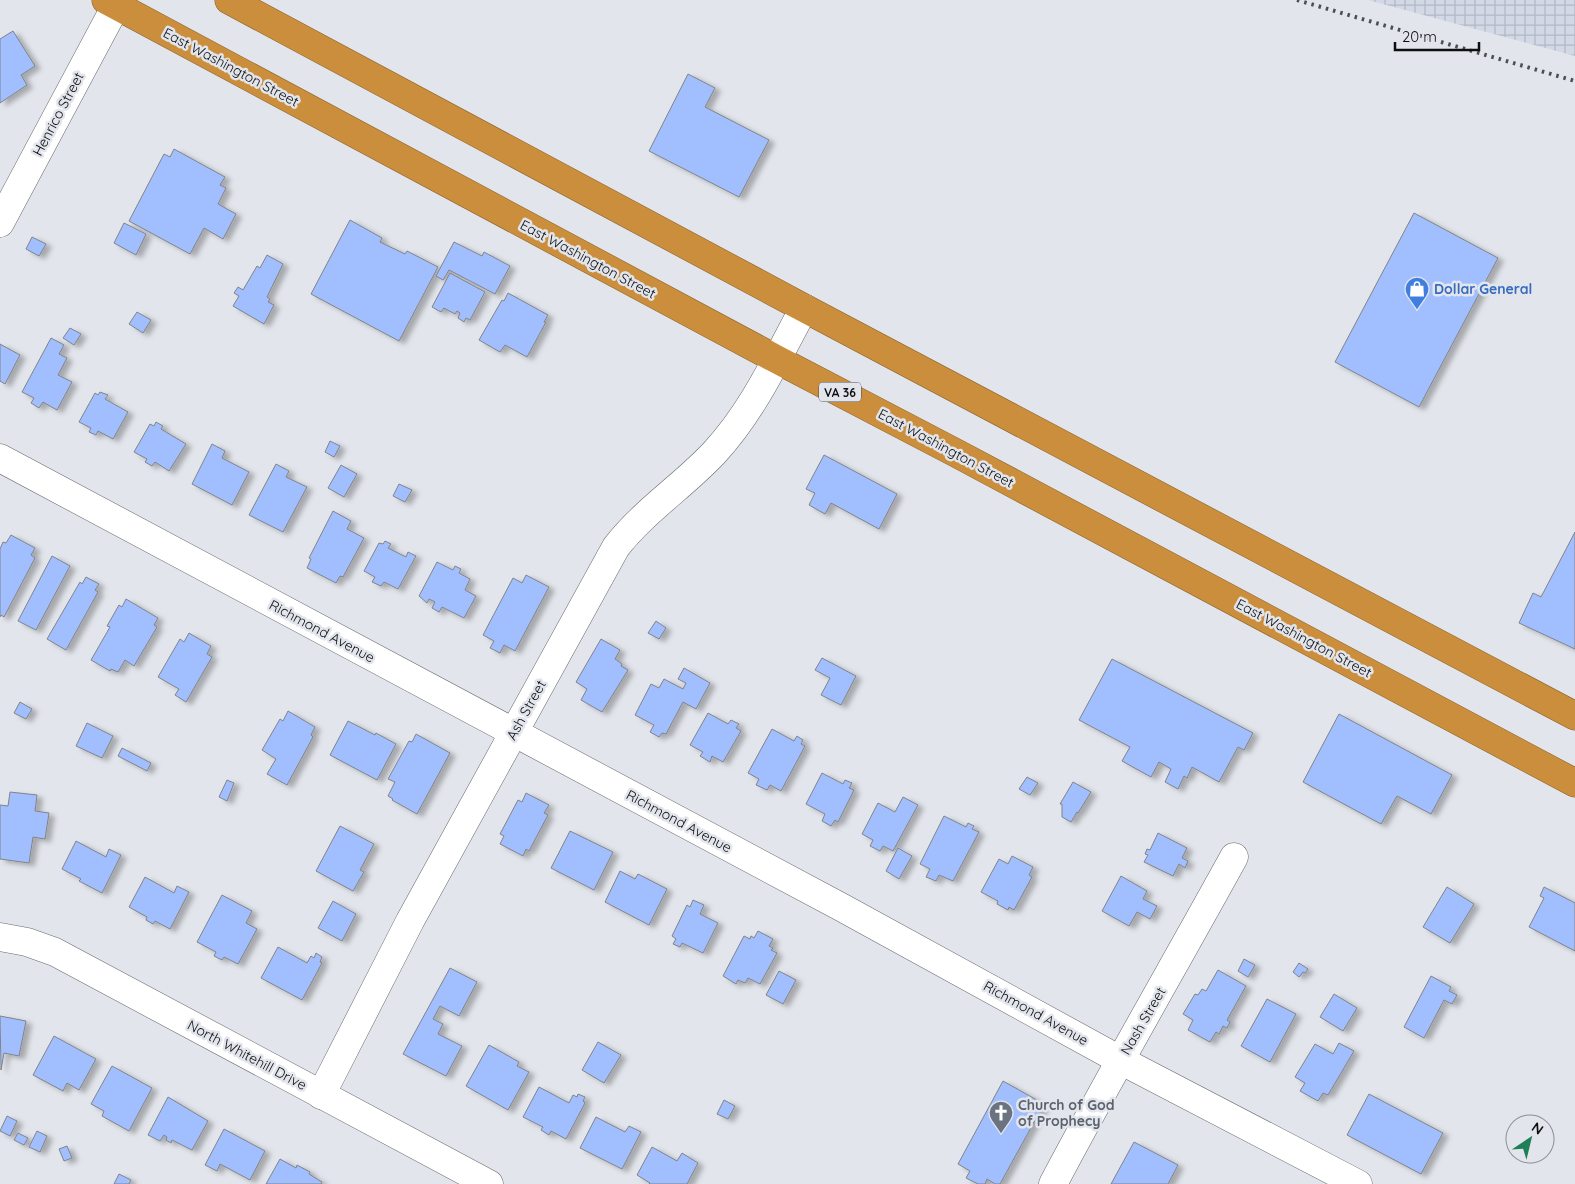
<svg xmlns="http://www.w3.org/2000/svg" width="1575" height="1184" font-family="Quicksand,sans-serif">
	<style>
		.industrial { fill: url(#industrial-grid) }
		.building { fill: #a1befe; stroke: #808389; filter: url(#shadow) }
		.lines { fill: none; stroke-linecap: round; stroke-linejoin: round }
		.street-casing { stroke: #67696f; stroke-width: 29 }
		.highway-casing { stroke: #88612d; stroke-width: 29 }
		.street { stroke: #fff; stroke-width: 28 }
		.highway { stroke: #cb8e3d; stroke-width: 28 }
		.rail { stroke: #4c4e51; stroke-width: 4; stroke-dasharray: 2.5 5; stroke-linecap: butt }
		.labels { text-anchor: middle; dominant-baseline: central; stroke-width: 5; stroke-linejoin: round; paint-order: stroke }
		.shield { fill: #e2e5eb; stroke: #4d4e52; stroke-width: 1 }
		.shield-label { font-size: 12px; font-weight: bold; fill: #0d0e10 }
		.street-label { font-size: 14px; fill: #0d0e10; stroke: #e2e5eb }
		.shop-label { font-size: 14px; font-weight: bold; fill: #366cbe; stroke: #e2e5eb; text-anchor: start }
		.worship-label { font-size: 14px; font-weight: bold; fill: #5b616d; stroke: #e2e5eb; text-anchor: start }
	</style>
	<defs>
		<pattern id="industrial-grid" width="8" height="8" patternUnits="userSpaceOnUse" patternTransform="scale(1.25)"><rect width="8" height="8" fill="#d2d8e5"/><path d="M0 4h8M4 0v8" fill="none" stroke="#b3b8c3"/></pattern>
		<filter id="shadow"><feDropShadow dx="5.5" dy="3" stdDeviation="2.5" flood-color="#0004"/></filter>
	</defs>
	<rect width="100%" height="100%" fill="#e2e5eb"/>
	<path class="industrial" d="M1368 0H1575V56Z"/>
	<g class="building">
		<path d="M13 31 35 66 21 75 27 85 0 103V39Z"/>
		<path d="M688 74 715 88 705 107 769 140 739 197 649 151Z"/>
		<path d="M174 149 225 177 220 185 226 188 218 204 236 214 223 239 204 228 190 254 129 221 164 154 170 157Z"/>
		<path d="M1414 213 1498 258 1419 407 1335 362Z"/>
		<path d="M350 220 382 238 380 242 405 254 407 251 438 267 399 341 311 294Z"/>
		<path d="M124 223 146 234 136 255 114 243Z"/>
		<path d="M32 237 46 244 39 256 26 249Z"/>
		<path d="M454 242 482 256 484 252 510 266 495 294 449 270 443 280 436 276Z"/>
		<path d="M267 255 283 264 267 297 270 299 268 302 274 305 264 324 233 306 239 296 234 293 238 287 243 290 257 266 260 268Z"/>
		<path d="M450 273 485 292 470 320 466 318 464 322 458 318 460 313 457 311 455 314 444 308 441 312 432 307Z"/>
		<path d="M508 293 548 315 544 322H546L527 357 505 345 500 352 479 340 502 300 504 301Z"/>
		<path d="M137 312 151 320 143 333 129 324Z"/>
		<path d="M70 328 81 334 74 345 63 338Z"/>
		<path d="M51 338 64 345 59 354 67 358 58 375 72 382 57 410 43 402 39 408 31 403 34 398 22 392Z"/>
		<path d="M0 344 20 355 5 384 0 381Z"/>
		<path d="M100 392 108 395 105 399 128 412 113 439 98 431 96 435 89 432 91 428 79 422 95 393 98 395Z"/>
		<path d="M156 422 163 426 161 429 186 444 169 471 155 462 152 466 145 462 147 459 134 452 150 424 154 426Z"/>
		<path d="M330 441 340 446 334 457 325 452Z"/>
		<path d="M212 444 225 451 222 458 249 472 232 505 192 484Z"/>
		<path d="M824 455 897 494 879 529 831 503 825 514 809 505 815 493 806 489Z"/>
		<path d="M276 464 289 471 286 477 307 487 283 532 249 515Z"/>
		<path d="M341 465 357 474 344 497 328 488Z"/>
		<path d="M399 484 412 490 405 502 393 496Z"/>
		<path d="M333 511 351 521 347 529 364 538 343 577 340 576 336 583 307 568 311 559 309 558Z"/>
		<path d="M1575 532V649L1519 623 1533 593 1541 597Z"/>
		<path d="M11 535 35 548 31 555 35 558 4 617 1 615 0 617V549L3 542 6 543Z"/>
		<path d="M385 541 391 544 388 548 406 557 408 552 416 556 398 589 384 582 381 586 372 582 375 577 364 571 379 543 383 544Z"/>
		<path d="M52 556 70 566 36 630 18 621Z"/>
		<path d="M437 562 453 570 455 566 461 569 459 573 470 579 465 590 476 596 464 618 442 607 439 612 432 608 435 602 429 599 427 603 419 596Z"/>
		<path d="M526 575 549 587 515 651 504 645 500 653 490 648 494 641 483 635 513 578 522 583Z"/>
		<path d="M86 577 99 584 95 590 98 592 66 650 47 639 80 582 82 584Z"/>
		<path d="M126 599 158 618 154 625 157 627 134 666 125 660 118 672 111 669 110 671 91 660 110 627 107 626 119 605 122 607Z"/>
		<path d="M656 621 666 628 659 639 648 633Z"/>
		<path d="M189 633 211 646 207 654 212 657 186 702 175 695 179 689 158 677 180 639 184 642Z"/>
		<path d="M601 639 620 650 615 659 622 664 621 666 628 670 602 712 581 700 587 689 576 682Z"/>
		<path d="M822 658 856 676 841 705 821 695 830 678 815 670Z"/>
		<path d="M1112 659 1253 733 1244 750 1238 747 1219 782 1192 767 1187 778 1184 776 1178 789 1165 782 1171 769 1159 762 1151 777 1122 761 1130 747 1079 720Z"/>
		<path d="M684 668 710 683 696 709 683 702 666 734 662 733 659 737 650 732 654 725 635 715 651 684 659 688 664 679 683 689 686 683 678 679Z"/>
		<path d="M20 702 32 709 26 719 14 713Z"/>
		<path d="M288 711 315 727 311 735 313 737 287 785 267 774 276 759 262 750 280 719 283 721Z"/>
		<path d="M708 713 728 724 731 720 739 724 736 728 741 731 723 762 712 756 710 762 700 756 703 752 690 745Z"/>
		<path d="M1339 714 1452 775 1431 814 1397 796 1381 824 1303 782Z"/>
		<path d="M348 721 375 735 376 733 396 744 377 780 330 755Z"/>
		<path d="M87 723 113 736 102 758 76 746Z"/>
		<path d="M772 729 794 741 797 736 803 740 801 744 805 746 781 791 770 785 767 790 756 785 759 779 748 773Z"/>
		<path d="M416 734 450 753 417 814 392 800 393 799 388 796 395 782 388 779 409 741 412 742Z"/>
		<path d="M122 748 151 763 147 771 118 756Z"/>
		<path d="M822 773 843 784 845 780 852 783 849 788 854 790 838 822 835 820 831 826 822 821 825 814 806 804Z"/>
		<path d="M1027 777 1038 783 1030 795 1019 789Z"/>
		<path d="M227 780 234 783 227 801 219 797Z"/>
		<path d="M1073 782 1091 792 1078 813 1077 812 1071 822 1062 817V804H1060Z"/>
		<path d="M10 792 37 795 35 811 49 813 45 839 33 837 29 863 0 859V805L8 806Z"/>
		<path d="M526 793 549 805 544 813 548 815 529 851 526 849 523 856 500 844 504 836 500 834 518 800 522 802Z"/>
		<path d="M903 797 918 805 893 851 883 846 880 851 870 846 873 840 862 834 878 803 895 812Z"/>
		<path d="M944 816 966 827 968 823 974 826 972 829 979 832 953 881 939 875 936 881 926 877 930 869 920 864Z"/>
		<path d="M340 826 374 844 360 870 364 872 353 891 316 871Z"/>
		<path d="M570 831 613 852 594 890 551 868Z"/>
		<path d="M1158 833 1187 848 1182 858 1188 861 1185 868 1179 864 1173 876 1144 862 1148 855 1145 854 1147 849 1150 850Z"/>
		<path d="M76 841 106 857 109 849 121 855 102 893 79 881 81 879 62 869Z"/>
		<path d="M898 848 912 856 899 879 886 871Z"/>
		<path d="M1012 856 1033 867 1029 875 1032 877 1014 910 1009 907 1008 910 997 904 998 901 981 892 999 859 1008 864Z"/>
		<path d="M620 871 635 879 638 874 667 889 649 925 605 902Z"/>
		<path d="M1121 876 1147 891 1143 899 1157 906 1150 919 1137 912 1129 926 1102 911Z"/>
		<path d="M145 877 174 893 177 886 189 892 170 929 155 921 153 924 146 920 147 917 129 907Z"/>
		<path d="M1447 887 1474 904 1450 943 1423 927Z"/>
		<path d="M1544 887 1575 903V951L1529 927 1544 898 1540 896Z"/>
		<path d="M222 895 252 911 246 923 257 929 238 964 224 957 222 960 214 956 216 952 197 942Z"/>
		<path d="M693 900 704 905 700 914 718 923 703 953 682 943 680 947 673 944 676 939 672 936 687 905 690 907Z"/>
		<path d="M333 901 356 914 342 941 318 928Z"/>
		<path d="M758 931 773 939 769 946 773 948 771 950 777 953 760 984 748 978 745 983 738 980 736 984 723 976 744 936 750 939 751 936 754 938Z"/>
		<path d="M278 947 307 963 311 956 314 958 316 953 322 957 320 962 322 963 302 1000 261 978Z"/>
		<path d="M1244 959 1255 965 1248 977 1238 971Z"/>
		<path d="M1299 963 1308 969 1305 973 1303 972 1299 977 1293 972Z"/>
		<path d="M450 968 477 982 459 1016 440 1006 433 1019 443 1024 438 1034 462 1046 446 1076 403 1054Z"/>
		<path d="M1218 970 1246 986 1227 1020 1230 1022 1227 1028 1223 1026 1219 1034 1216 1032 1210 1042 1188 1030 1193 1020 1183 1014 1195 994 1198 995 1202 989 1206 991Z"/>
		<path d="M779 971 796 980 783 1004 766 995Z"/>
		<path d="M1431 976 1451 987 1449 991 1457 995 1452 1004 1444 1000 1424 1038 1404 1027Z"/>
		<path d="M1334 994 1357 1008 1343 1031 1320 1017Z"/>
		<path d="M1267 999 1296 1014 1270 1062 1241 1046Z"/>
		<path d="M0 1016 26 1021 19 1056 4 1053 1 1070Z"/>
		<path d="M54 1036 96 1059 79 1090 67 1083 63 1091 33 1075Z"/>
		<path d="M598 1042 621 1055 604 1083 582 1070Z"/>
		<path d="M1339 1043 1354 1051 1328 1095 1323 1093 1318 1101 1300 1091 1305 1083 1295 1077 1315 1044 1333 1054Z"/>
		<path d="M489 1045 519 1062 517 1066 529 1072 508 1110 466 1086Z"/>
		<path d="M112 1066 152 1088 129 1131 102 1116 104 1111 91 1104Z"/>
		<path d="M1003 1081 1044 1104 1000 1184H995L987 1179 985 1184H978L966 1178 970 1171 958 1164Z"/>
		<path d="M539 1087 569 1103 573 1095 577 1097 578 1094 585 1097 583 1101 585 1103 566 1139 551 1131 549 1135 541 1130 543 1127 523 1117Z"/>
		<path d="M1369 1094 1443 1133 1421 1174 1347 1135Z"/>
		<path d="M168 1097 208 1121 192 1150 172 1140 171 1143 166 1140 167 1137 164 1135 160 1141 148 1135Z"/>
		<path d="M724 1100 735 1106 728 1119 717 1114Z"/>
		<path d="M7 1116 17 1121 10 1136 0 1131Z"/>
		<path d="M596 1117 625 1132 629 1126 641 1132 622 1169 580 1148Z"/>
		<path d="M224 1129 265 1151 250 1180 220 1164 217 1171 205 1165Z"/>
		<path d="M37 1131 47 1136 40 1152 29 1147Z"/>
		<path d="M18 1133 28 1138 24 1145 14 1140Z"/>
		<path d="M1134 1142 1178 1165 1168 1184H1111Z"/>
		<path d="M67 1146 72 1158 64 1161 59 1149Z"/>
		<path d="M652 1147 677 1161 682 1153 698 1163 687 1184H649L650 1183 637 1175Z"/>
		<path d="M280 1159 296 1168 297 1165 310 1172 309 1174 322 1182 321 1184H266Z"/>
		<path d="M119 1174 131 1180 129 1184H114Z"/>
	</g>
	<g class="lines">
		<defs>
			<g id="street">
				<path d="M0 223 119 0"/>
				<path d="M0 458 841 907 1120 1060 1358 1184"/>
				<path d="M0 937 27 942 55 952 489 1184"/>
				<path d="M321 1095 410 921 616 547C644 511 683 486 714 453 753 411 777 358 804 308"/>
				<path d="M1053 1184C1111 1074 1174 966 1234 857"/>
			</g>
			<g id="highway">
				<path d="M106 0 776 359 956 453 1575 783"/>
				<path d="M229 0 804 308 1575 716"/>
			</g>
		</defs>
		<use href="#street" class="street-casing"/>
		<use href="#highway" class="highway-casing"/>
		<use href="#street" class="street"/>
		<use href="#highway" class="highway"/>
		<path class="rail" d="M1297 0 1575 81"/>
	</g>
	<defs>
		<symbol id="shop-pin" viewBox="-11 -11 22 30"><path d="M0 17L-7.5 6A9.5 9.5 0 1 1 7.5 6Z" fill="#3f7fe0" stroke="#e2e5eb"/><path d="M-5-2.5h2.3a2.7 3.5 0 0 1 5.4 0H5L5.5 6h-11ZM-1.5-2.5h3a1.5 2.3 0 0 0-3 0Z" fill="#fff"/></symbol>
		<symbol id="church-pin" viewBox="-11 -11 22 30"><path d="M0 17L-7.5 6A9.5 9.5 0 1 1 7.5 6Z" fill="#6b7280" stroke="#e2e5eb"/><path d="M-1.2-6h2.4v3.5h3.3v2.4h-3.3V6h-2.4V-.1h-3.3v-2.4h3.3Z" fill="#fff"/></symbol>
	</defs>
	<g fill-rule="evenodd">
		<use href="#shop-pin" x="1403" y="275" width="28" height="38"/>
		<use href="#church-pin" x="987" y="1099" width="28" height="38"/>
	</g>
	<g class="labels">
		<rect class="shield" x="819" y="382.5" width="42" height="19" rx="4"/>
		<g class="shield-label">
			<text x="840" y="392">VA 36</text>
		</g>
		<g class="street-label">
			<text transform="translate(231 67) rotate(28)">East Washington Street</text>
			<text transform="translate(58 114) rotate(-62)">Henrico Street</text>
			<text transform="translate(588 259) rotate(28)">East Washington Street</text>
			<text transform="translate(946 448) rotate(28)">East Washington Street</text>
			<text transform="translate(322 631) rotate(28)">Richmond Avenue</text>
			<text transform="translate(1304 638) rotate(28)">East Washington Street</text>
			<text transform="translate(526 710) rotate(-61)">Ash Street</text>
			<text transform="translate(679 821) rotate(28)">Richmond Avenue</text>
			<text transform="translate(1036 1013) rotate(29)">Richmond Avenue</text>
			<text transform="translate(1143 1021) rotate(-60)">Nash Street</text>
			<text transform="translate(247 1055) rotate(28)">North Whitehill Drive</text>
		</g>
		<g class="shop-label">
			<text x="1434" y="289">Dollar General</text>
		</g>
		<g class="worship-label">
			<text x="1018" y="1105">Church of God<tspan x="1018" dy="16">of Prophecy</tspan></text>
		</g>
	</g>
	<g transform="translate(1530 1139) rotate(35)"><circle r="24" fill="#e2e5eb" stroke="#8d8f93"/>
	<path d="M0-4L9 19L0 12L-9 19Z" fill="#1f8058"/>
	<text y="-8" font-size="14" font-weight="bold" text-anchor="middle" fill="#0d0e10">N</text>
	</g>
	<path d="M1395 42v8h84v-8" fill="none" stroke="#0d0e10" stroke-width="2.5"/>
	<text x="1402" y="42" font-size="15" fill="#0d0e10" stroke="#e2e5eb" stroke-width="4" paint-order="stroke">20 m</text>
</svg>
